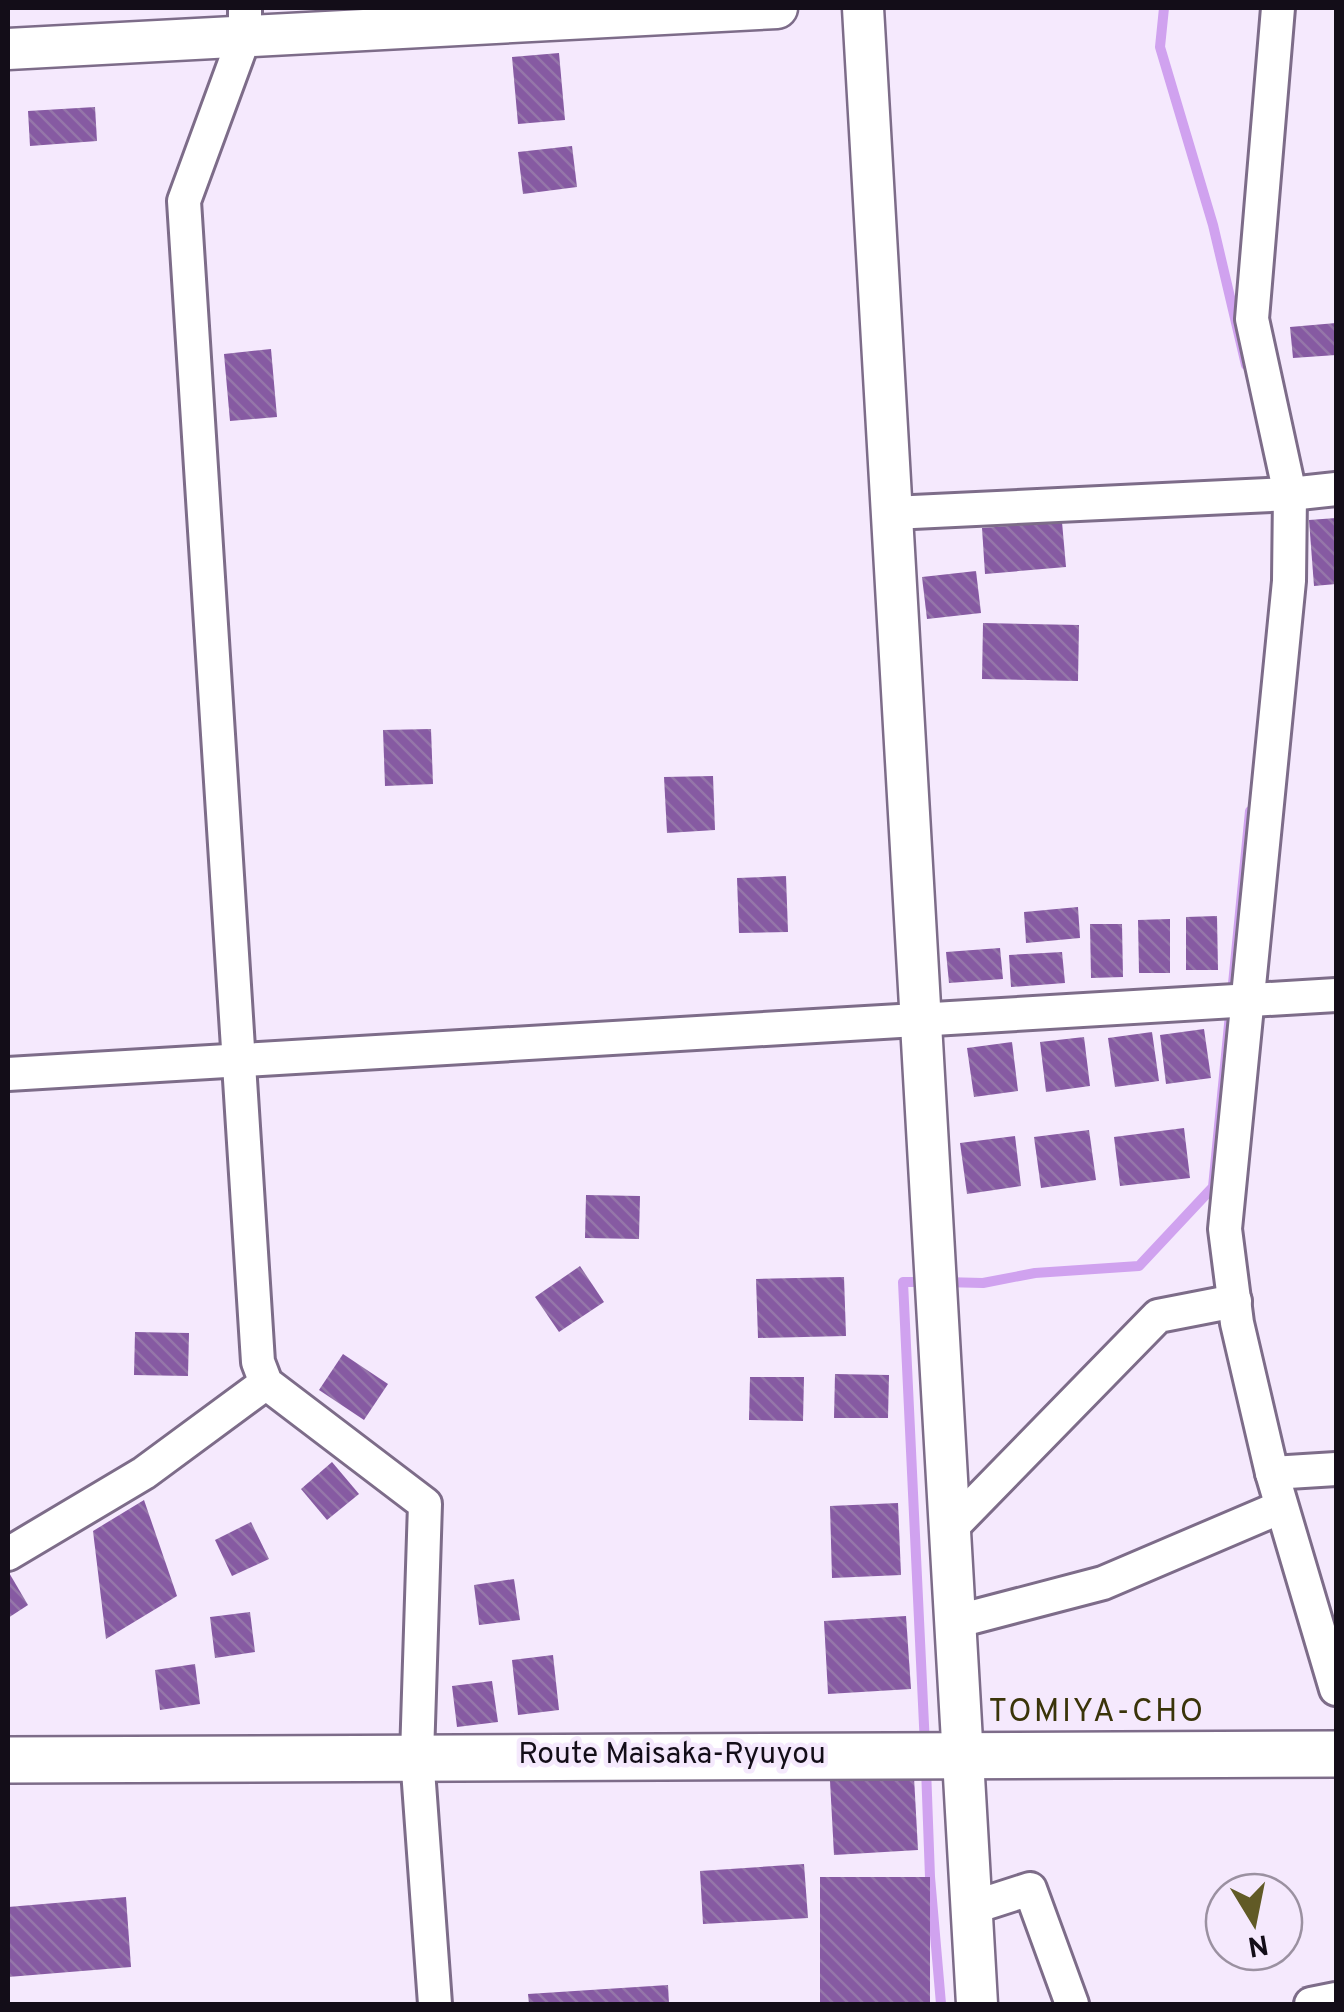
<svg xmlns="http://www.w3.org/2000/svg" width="1344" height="2012" font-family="Overpass,sans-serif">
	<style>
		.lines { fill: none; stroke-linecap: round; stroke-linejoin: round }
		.stream { stroke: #d0a2ef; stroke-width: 10 }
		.building { fill: url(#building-back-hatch) }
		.minor-casing { stroke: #7d6c89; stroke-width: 38 }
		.tertiary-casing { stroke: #7d6c89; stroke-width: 45 }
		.secondary-casing { stroke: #7d6c89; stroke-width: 50 }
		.minor { stroke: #fff; stroke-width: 32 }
		.tertiary { stroke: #fff; stroke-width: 40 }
		.secondary { stroke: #fff; stroke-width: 45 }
		.labels { text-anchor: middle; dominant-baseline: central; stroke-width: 9; stroke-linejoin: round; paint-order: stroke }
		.street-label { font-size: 30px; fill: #130d18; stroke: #f5e9fd }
		.neighbourhood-label { font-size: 32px; letter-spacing: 2.5px; fill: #3a3409; stroke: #f5e9fd }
	</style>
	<defs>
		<pattern id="building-back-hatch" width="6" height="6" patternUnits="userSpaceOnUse" patternTransform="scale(2.5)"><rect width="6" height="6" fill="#865aa2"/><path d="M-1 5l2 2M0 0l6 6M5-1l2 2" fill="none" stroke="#9576a9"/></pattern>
	</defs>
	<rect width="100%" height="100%" fill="#f5e9fd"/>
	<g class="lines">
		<g class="stream">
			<path d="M1164 8 1160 47 1213 225 1246 365"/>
			<path d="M943 1282 983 1283 1035 1273 1139 1266 1213 1187 1250 811"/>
			<path d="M925 1746 903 1282H926"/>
			<path d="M926 1768 930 1877 941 2004"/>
		</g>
	</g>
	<g class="building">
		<path d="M559 53 565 120 518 124 512 57Z"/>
		<path d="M95 107 97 141 30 146 28 111Z"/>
		<path d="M572 146 577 187 523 194 518 152Z"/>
		<path d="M1336 323V355L1293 358 1290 327Z"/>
		<path d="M271 349 277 417 230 421 224 354Z"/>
		<path d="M1336 518V584L1314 586 1309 520Z"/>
		<path d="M1062 522 1066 567 985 574 982 528Z"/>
		<path d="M976 571 981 613 927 619 922 577Z"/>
		<path d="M983 623 1079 625 1078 681 982 679Z"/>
		<path d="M431 729 433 784 385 786 383 730Z"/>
		<path d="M713 776 715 830 667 833 664 777Z"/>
		<path d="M786 876 788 932 739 933 737 878Z"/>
		<path d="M1078 907 1080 938 1026 943 1024 912Z"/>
		<path d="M1217 916 1218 970H1186V917Z"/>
		<path d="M1170 919V973H1139L1138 920Z"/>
		<path d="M1090 924H1122L1123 977 1091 978Z"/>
		<path d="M1000 948 1003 979 949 983 946 952Z"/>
		<path d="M1062 952 1065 983 1011 987 1009 955Z"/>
		<path d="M1204 1029 1211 1078 1166 1084 1160 1035Z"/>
		<path d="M1152 1032 1159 1081 1115 1087 1108 1038Z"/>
		<path d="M1084 1037 1090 1086 1046 1092 1040 1042Z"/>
		<path d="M1012 1042 1018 1091 974 1097 967 1048Z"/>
		<path d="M1184 1128 1190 1178 1120 1186 1114 1137Z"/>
		<path d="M1089 1130 1096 1180 1041 1188 1034 1137Z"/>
		<path d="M1015 1136 1021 1186 967 1194 960 1143Z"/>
		<path d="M586 1195 640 1196 639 1239 585 1238Z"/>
		<path d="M580 1266 604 1302 559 1332 535 1297Z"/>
		<path d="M844 1277 846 1336 758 1338 756 1279Z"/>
		<path d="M135 1332 189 1333 188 1376 134 1375Z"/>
		<path d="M343 1354 388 1384 364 1420 319 1390Z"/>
		<path d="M835 1374 889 1375 888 1418H834Z"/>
		<path d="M750 1377H804L803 1421 749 1420Z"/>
		<path d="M332 1462 359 1494 327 1520 301 1489Z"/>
		<path d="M144 1500 177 1596 106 1639 93 1531Z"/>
		<path d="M898 1503 901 1575 832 1578 830 1506Z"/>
		<path d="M251 1522 269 1559 232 1576 215 1540Z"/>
		<path d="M8 1571 28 1605 8 1618Z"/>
		<path d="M514 1579 520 1620 479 1625 474 1585Z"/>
		<path d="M250 1612 255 1652 215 1658 210 1617Z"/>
		<path d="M906 1616 911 1689 828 1694 824 1621Z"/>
		<path d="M553 1655 559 1710 518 1715 512 1660Z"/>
		<path d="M195 1664 200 1704 160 1710 155 1670Z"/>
		<path d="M492 1681 498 1722 457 1727 452 1686Z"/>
		<path d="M914 1777 918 1850 834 1855 830 1781Z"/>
		<path d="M804 1864 808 1918 703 1924 700 1871Z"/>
		<rect x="820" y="1877" width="110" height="127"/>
		<path d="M126 1897 131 1967 8 1977V1907Z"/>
		<path d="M668 1985 669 2004H529L528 1994Z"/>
	</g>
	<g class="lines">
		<defs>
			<g id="minor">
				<path d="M245 8V35L184 201 258 1362 266 1383 425 1504 417 1756 435 2004"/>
				<path d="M1278 8 1252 319 1290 494 1289 581 1225 1229 1237 1323 1272 1473 1336 1689"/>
				<path d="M892 513 1290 494 1336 489"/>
				<path d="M8 1074 1336 995"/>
				<path d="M1272 1473 1336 1469"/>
				<path d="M950 1529 1158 1316 1235 1301"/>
				<path d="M8 1554 144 1473 266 1383"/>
				<path d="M954 1622 1103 1583 1281 1507"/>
				<path d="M971 1908 1030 1889 1072 2004"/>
				<path d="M1311 2004 1336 1999"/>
			</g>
			<g id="tertiary">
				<path d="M863 8 977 2004"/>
				<path d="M8 49 777 8"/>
			</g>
			<path id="secondary" d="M8 1760 1336 1754"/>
		</defs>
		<use href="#minor" class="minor-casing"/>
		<use href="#tertiary" class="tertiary-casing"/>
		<use href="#secondary" class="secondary-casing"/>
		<use href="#minor" class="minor"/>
		<use href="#tertiary" class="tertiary"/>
		<use href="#secondary" class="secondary"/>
	</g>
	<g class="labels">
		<g class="street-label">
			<text x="672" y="1755">Route Maisaka-Ryuyou</text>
		</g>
		<g class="neighbourhood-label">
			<text x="1097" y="1713">TOMIYA-CHO</text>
		</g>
	</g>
	<rect width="1344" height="2012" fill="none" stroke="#130d18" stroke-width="20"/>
	<g transform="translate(1254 1922) rotate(170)"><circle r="48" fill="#f5e9fd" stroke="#9b91a1" stroke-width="2.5"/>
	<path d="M0-8L18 38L0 25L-18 38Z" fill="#615a26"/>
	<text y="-15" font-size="28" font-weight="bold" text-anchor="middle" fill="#130d18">N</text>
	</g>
</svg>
